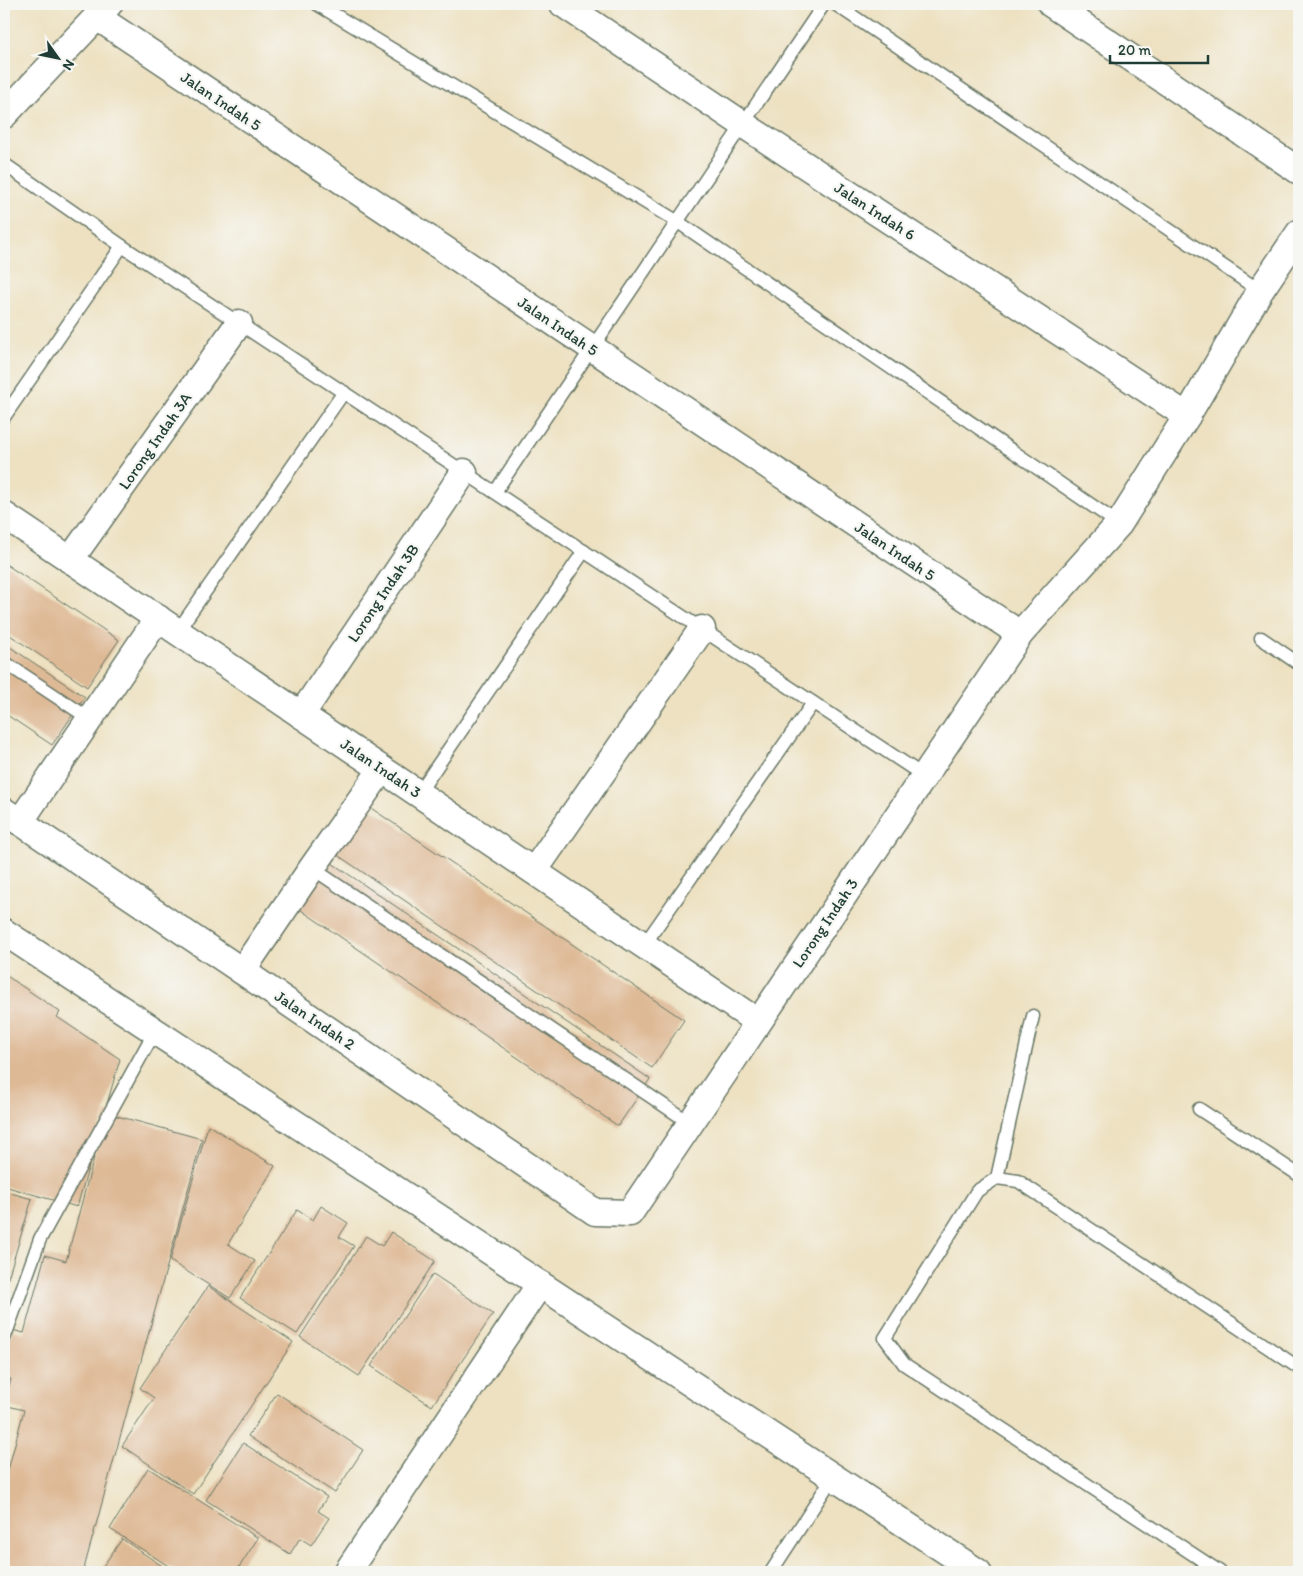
<svg xmlns="http://www.w3.org/2000/svg" width="1303" height="1576" font-family="Itim,sans-serif">
	<style>
		.building { fill: #deb995 }
		.lines { fill: none; stroke-linecap: round; stroke-linejoin: round }
		.service-casing { stroke: #677665; stroke-width: 15 }
		.minor-casing { stroke: #677665; stroke-width: 29 }
		.service { stroke: #fff; stroke-width: 12 }
		.minor { stroke: #fff; stroke-width: 26 }
		.labels { text-anchor: middle; dominant-baseline: central; stroke-width: 4.5; stroke-linejoin: round; paint-order: stroke }
		.street-label { font-size: 16px; fill: #1f3d34; stroke: #f6f6f2 }
	</style>
	<rect width="100%" height="100%" fill="#f6f6f2"/>
	<filter id="ink" filterUnits="userSpaceOnUse"><feTurbulence type="fractalNoise" baseFrequency=".02" numOctaves="2"/><feDisplacementMap in="SourceGraphic" scale="10" xChannelSelector="R" yChannelSelector="G"/><feConvolveMatrix kernelMatrix="1 2 1 2 8 2 1 2 1" color-interpolation-filters="sRGB"/></filter>
	<filter id="wash" filterUnits="userSpaceOnUse"><feTurbulence type="fractalNoise" baseFrequency=".0096" numOctaves="4" result="noise"/><feDisplacementMap in="SourceGraphic" scale="20" xChannelSelector="R" yChannelSelector="G"/><feGaussianBlur stdDeviation="1.12" result="paint"/><feColorMatrix in="noise" values="0 0 0 0 0 0 0 0 0 0 0 0 0 0 0 0 0 1.4 0 .05"/><feComposite in="paint" operator="in"/></filter>
	<g filter="url(#wash)">
		<rect width="100%" height="100%" fill="#ede1c1"/>
		<g id="blocks">
			<g class="building">
				<path d="M4 563 119 640 87 687 4 631Z"/>
				<path d="M4 643 85 697 52 745 4 713Z"/>
				<path d="M365 804 684 1020 652 1068 333 852Z"/>
				<path d="M326 859 650 1079 618 1126 295 906Z"/>
				<path d="M4 974 60 1012 57 1017 120 1059 77 1207 4 1186Z"/>
				<path d="M106 1113 202 1139 83 1572H4V1485L24 1410 4 1405 11 1379 4 1377V1361L12 1330 24 1333 45 1255 66 1261Z"/>
				<path d="M208 1125 275 1166 228 1244 255 1261 230 1298 170 1261Z"/>
				<path d="M4 1191 32 1199 4 1291Z"/>
				<path d="M321 1206 348 1223 339 1237 354 1246 297 1334 240 1298 297 1210 313 1220Z"/>
				<path d="M391 1232 435 1261 359 1376 300 1337 366 1236 382 1246Z"/>
				<path d="M433 1274 493 1314 432 1406 371 1366Z"/>
				<path d="M208 1286 293 1342 193 1494 122 1446 154 1398 140 1388Z"/>
				<path d="M277 1393 363 1450 335 1493 248 1436Z"/>
				<path d="M243 1443 327 1497 318 1511 329 1518 311 1545 300 1538 290 1554 206 1500Z"/>
				<path d="M148 1468 258 1538 236 1572H178L110 1529Z"/>
				<path d="M122 1539 171 1572H99Z"/>
			</g>
		</g>
	</g>
	<g filter="url(#ink)">
		<use href="#blocks" fill-opacity="0" stroke="#677665" stroke-width="1"/>
		<g class="lines">
			<defs>
				<g id="service">
					<path d="M317 4 678 222 1119 524"/>
					<path d="M835 4 1260 291"/>
					<path d="M4 164 122 246 924 776"/>
					<path d="M4 417 122 246"/>
					<path d="M495 492 824 4"/>
					<path d="M177 632 344 392"/>
					<path d="M1261 638 1299 664"/>
					<path d="M4 662 90 719"/>
					<path d="M418 794 584 551"/>
					<path d="M312 868 690 1123"/>
					<path d="M644 945 813 703"/>
					<path d="M1199 1109 1299 1175"/>
					<path d="M997 1178 1033 1016"/>
					<path d="M4 1339 40 1239 155 1031"/>
					<path d="M771 1572 833 1477"/>
					<path d="M1220 1572 904 1364 885 1338 977 1191 997 1178 1018 1181 1299 1368"/>
				</g>
				<g id="minor">
					<path d="M563 4 744 125 1187 416"/>
					<path d="M1051 4 1299 171"/>
					<path d="M97 17 1020 634"/>
					<path d="M4 115 109 4"/>
					<path d="M4 515 758 1022"/>
					<path d="M70 560 239 323"/>
					<path d="M301 715 464 472"/>
					<path d="M4 811 242 971 595 1212 630 1213 1020 634 1119 524 1187 416 1260 291 1299 233"/>
					<path d="M20 822 158 618"/>
					<path d="M534 871 702 629"/>
					<path d="M4 932 978 1572"/>
					<path d="M242 971 312 868 382 769"/>
					<path d="M347 1572 540 1284"/>
				</g>
			</defs>
			<use href="#service" class="service-casing"/>
			<use href="#minor" class="minor-casing"/>
			<use href="#service" class="service"/>
			<use href="#minor" class="minor"/>
		</g>
	</g>
	<g class="labels">
		<g class="street-label">
			<text transform="translate(221 101) rotate(34)">Jalan Indah 5</text>
			<text transform="translate(875 211) rotate(33)">Jalan Indah 6</text>
			<text transform="translate(558 326) rotate(34)">Jalan Indah 5</text>
			<text transform="translate(155 441) rotate(-55)">Lorong Indah 3A</text>
			<text transform="translate(895 551) rotate(34)">Jalan Indah 5</text>
			<text transform="translate(383 593) rotate(-56)">Lorong Indah 3B</text>
			<text transform="translate(381 768) rotate(34)">Jalan Indah 3</text>
			<text transform="translate(825 923) rotate(-56)">Lorong Indah 3</text>
			<text transform="translate(315 1020) rotate(34)">Jalan Indah 2</text>
		</g>
	</g>
	<rect width="1303" height="1576" fill="none" stroke="#f6f6f2" stroke-width="20"/>
	<g transform="translate(58 58) rotate(123)" stroke="#f6f6f2" stroke-width="4" paint-order="stroke">
	<path d="M0-4L9 19L0 12L-9 19Z" fill="#1f3d34"/>
	<text y="-8" font-size="14" font-weight="bold" text-anchor="middle" fill="#1f3d34">N</text>
	</g>
	<path d="M1110 55v8h98v-8" fill="none" stroke="#1f3d34" stroke-width="2.5"/>
	<text x="1118" y="55" font-size="15" fill="#1f3d34" stroke="#f6f6f2" stroke-width="4" paint-order="stroke">20 m</text>
</svg>
